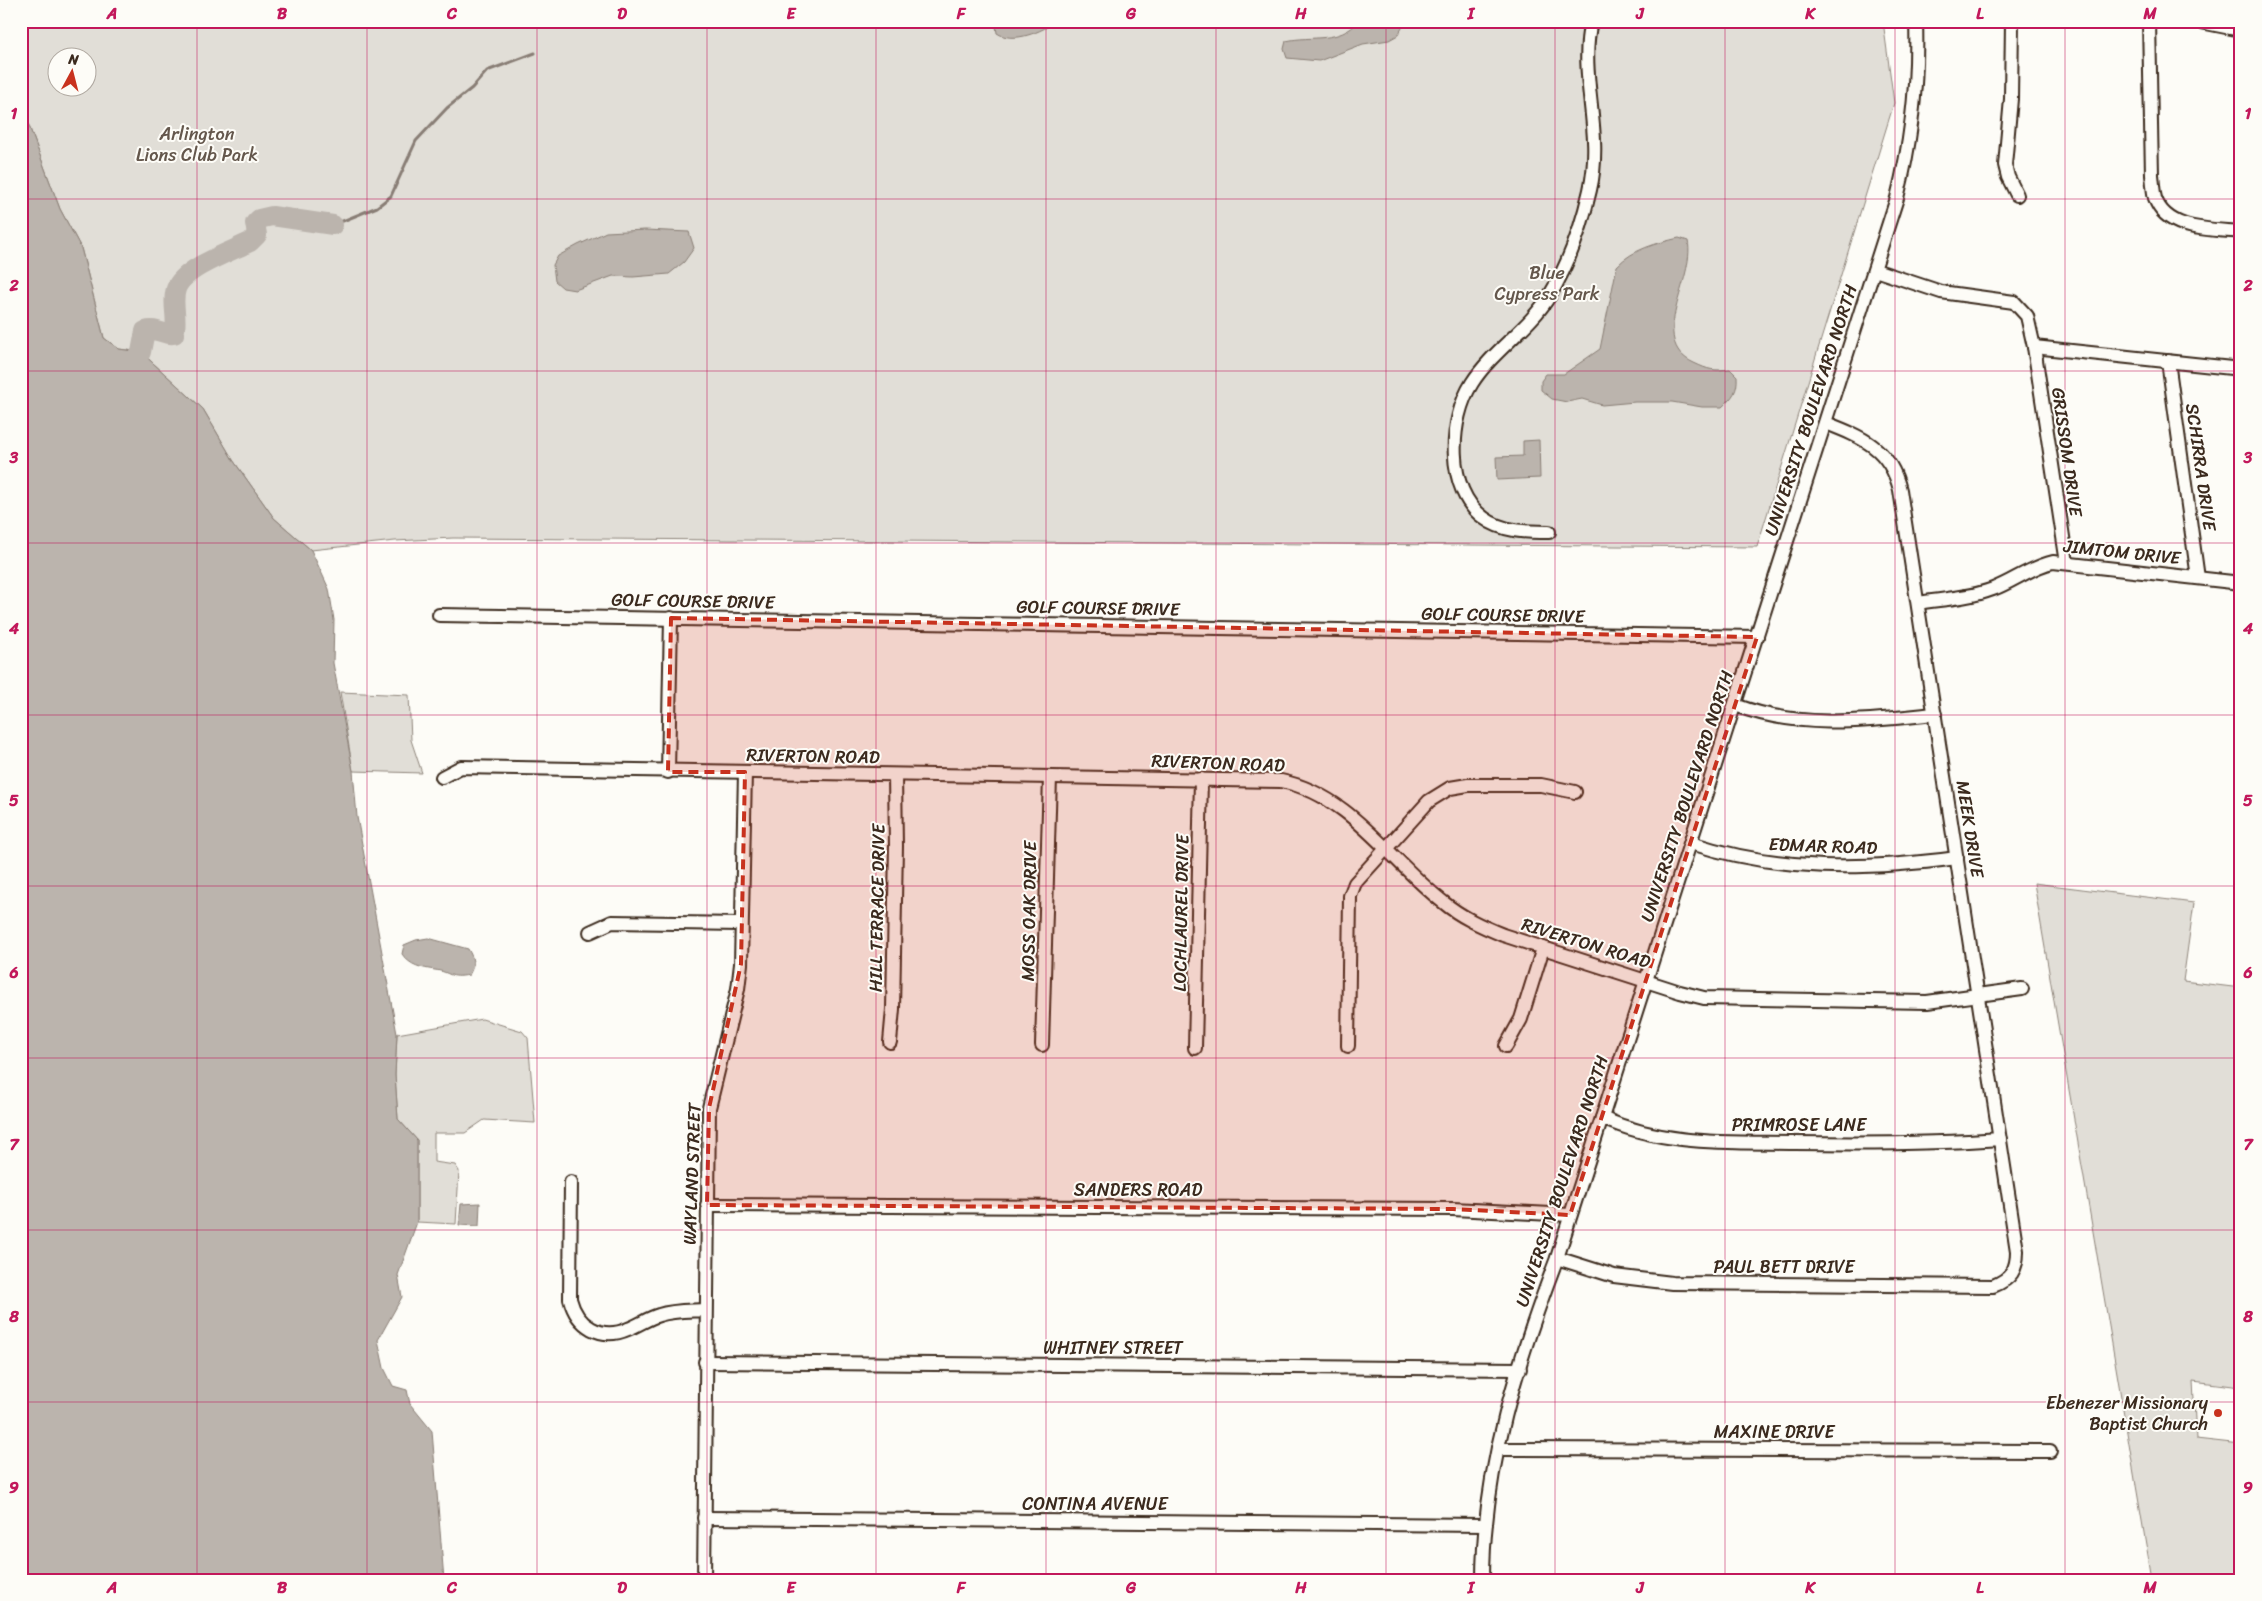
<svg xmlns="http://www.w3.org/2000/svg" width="2262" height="1601" font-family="Sriracha,sans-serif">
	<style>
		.green { fill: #e1ded7; stroke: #8e847a; fill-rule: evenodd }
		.water { fill: #bbb4ad; stroke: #887d74 }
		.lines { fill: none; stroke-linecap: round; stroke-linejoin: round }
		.stream { stroke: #887d74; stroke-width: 3 }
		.river { stroke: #bbb4ad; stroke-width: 20 }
		.minor-casing { stroke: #3b2a1e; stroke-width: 16 }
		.minor { stroke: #fdfcf7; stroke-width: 12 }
		.marked { fill: #c8321e; fill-opacity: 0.2; stroke: #c8321e; stroke-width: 4; stroke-dasharray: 10 6; stroke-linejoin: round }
		.grid { fill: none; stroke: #c2185b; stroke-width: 1; stroke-opacity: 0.55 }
		.poi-dot { fill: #c8321e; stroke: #fdfcf7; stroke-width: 2 }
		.labels { text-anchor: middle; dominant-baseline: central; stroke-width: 4; stroke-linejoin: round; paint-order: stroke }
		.park-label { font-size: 18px; fill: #64574c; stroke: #fdfcf7 }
		.street-label { font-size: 18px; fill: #3b2a1e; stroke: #fdfcf7 }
		.poi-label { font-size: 18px; fill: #3b2a1e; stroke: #fdfcf7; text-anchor: end }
		.neatline { fill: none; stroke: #c2185b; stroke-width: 2 }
		.grid-label { font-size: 16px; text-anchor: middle; font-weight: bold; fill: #c2185b }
	</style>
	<rect width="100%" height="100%" fill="#fdfcf7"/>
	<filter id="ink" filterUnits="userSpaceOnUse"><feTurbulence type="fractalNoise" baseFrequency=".02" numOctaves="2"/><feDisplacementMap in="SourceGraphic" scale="10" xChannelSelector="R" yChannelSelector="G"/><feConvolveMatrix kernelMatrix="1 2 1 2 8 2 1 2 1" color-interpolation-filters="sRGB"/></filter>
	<g filter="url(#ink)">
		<g class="green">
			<path d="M21 21H1883L1894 103 1757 547 453 538 395 541 311 550 274 518 233 460 203 409 141 352 119 349 104 338 81 248 60 209 26 118 21 114ZM58 58H88V88H58Z"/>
			<path d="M340 692 409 695 411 740 422 773 353 771Z"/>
			<path d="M2034 883 2194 903 2183 981 2241 988V1387L2193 1381 2196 1439 2241 1444V1580H2152Z"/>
			<path d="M482 1019 522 1031 528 1038 535 1123 484 1120 465 1133H434V1162L455 1165 459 1171 456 1224 417 1222V1140L398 1119 395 1075 397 1034Z"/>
		</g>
		<g class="water">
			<path d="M999 21H1056C1042 32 1013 44 997 33L996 26Z"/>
			<path d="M1359 21H1406L1398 35 1389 40 1363 44 1319 61 1287 58 1284 49 1286 41C1312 35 1339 44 1359 21Z"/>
			<path d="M21 114 26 118 60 209 81 248 104 338 119 349 141 352 203 409 233 460 274 518 311 550 329 589 334 620 333 663 353 771 357 817 397 1034 395 1075 398 1119 417 1140V1222L398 1275 402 1297 378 1340 384 1368 393 1386 407 1390 410 1404 432 1431 444 1580H21Z"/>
			<path d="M645 230 689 232 694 248 684 262 669 274 633 277 613 276 575 290 563 288 555 281 553 265 558 256 578 245 606 232Z"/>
			<path d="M1679 238 1688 241C1696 279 1646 341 1694 363 1709 370 1713 371 1730 369L1737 376C1738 391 1733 397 1722 407H1702L1672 402H1635L1602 405 1582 399 1567 402 1552 399 1541 390V381L1546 374H1564L1600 349 1617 266C1633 249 1657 243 1679 238Z"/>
			<path d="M1539 440 1540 478 1497 480 1496 457 1523 456V441Z"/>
			<path d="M428 938 468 949C474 959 475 965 469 975 449 979 451 972 435 970 422 968 410 966 402 954L404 945 416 940Z"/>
			<path d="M480 1203 479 1226 459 1225 461 1204Z"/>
		</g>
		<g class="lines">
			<path class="stream" d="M333 225 377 207 391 196 416 141 447 108 472 88 487 71 535 53"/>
			<path class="river" d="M121 365 136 362 141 352 145 331C158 327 163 336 174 334 179 319 171 304 176 289 183 268 232 251 250 242L257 235 255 223 259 219 272 216 333 225"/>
			<defs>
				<g id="minor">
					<path d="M2012 21 2011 99 2005 165 2008 177 2017 195"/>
					<path d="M2149 21 2152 175C2153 182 2153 191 2155 198 2166 232 2213 229 2241 232"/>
					<path d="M2196 21 2241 30"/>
					<path d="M1875 270 1941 292 2014 302 2027 316 2034 347 2067 563"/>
					<path d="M2034 347 2241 369"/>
					<path d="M2168 361 2198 578"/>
					<path d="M1549 532C1528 532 1502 532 1484 518 1445 490 1449 419 1472 383 1493 350 1529 329 1550 295 1568 265 1582 225 1590 190 1604 130 1578 78 1591 21"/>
					<path d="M1918 603C1943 599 1969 598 1993 589 2014 581 2031 567 2053 562L2241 583"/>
					<path d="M439 615 1757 637"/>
					<path d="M1735 705C1800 730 1867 721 1935 714"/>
					<path d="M668 772 671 618"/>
					<path d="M442 777 461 767 1281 781C1351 795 1390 861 1443 902 1461 917 1481 926 1503 935L1680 992 1704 998 1927 1002 2022 989"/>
					<path d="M1691 843C1779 872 1866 870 1957 858"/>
					<path d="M590 932 612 922 741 924"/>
					<path d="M890 1042 893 1009 896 846 895 775"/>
					<path d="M1042 1045 1050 777"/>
					<path d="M1348 1046 1350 896 1355 883 1429 801 1450 788 1468 785H1541L1575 792"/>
					<path d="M1506 1046 1521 1019 1543 948"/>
					<path d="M1195 1048 1201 779"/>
					<path d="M1602 1118C1664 1146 1729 1142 1795 1143 1864 1144 1933 1144 2000 1139"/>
					<path d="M571 1182 570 1299C577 1326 601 1341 628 1329 639 1325 648 1318 659 1315 674 1310 690 1311 705 1310"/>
					<path d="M707 1205 1453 1209 1570 1215"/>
					<path d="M1557 1258 1614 1276 1672 1283 1993 1286C2011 1279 2017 1270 2017 1251L1900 490C1890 448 1862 437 1826 423"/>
					<path d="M705 1362 1520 1369"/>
					<path d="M1498 1449 2050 1451"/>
					<path d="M704 1518 1485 1525"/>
					<path d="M704 1580 709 1108 738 989 741 964 745 772"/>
					<path d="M1483 1580C1483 1469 1518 1360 1557 1258L1897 198C1912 139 1918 82 1916 21"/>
				</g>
			</defs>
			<use href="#minor" class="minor-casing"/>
			<use href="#minor" class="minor"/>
		</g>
	</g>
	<path class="marked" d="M671 618 1757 637 1570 1215 1453 1209 707 1205 709 1108 741 964 745 772H668Z"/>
	<path class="grid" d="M197 21V1580M367 21V1580M537 21V1580M707 21V1580M876 21V1580M1046 21V1580M1216 21V1580M1386 21V1580M1555 21V1580M1725 21V1580M1895 21V1580M2065 21V1580M21 199H2241M21 371H2241M21 543H2241M21 715H2241M21 886H2241M21 1058H2241M21 1230H2241M21 1402H2241"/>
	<circle class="poi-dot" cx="2218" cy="1413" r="5"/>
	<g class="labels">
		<g class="park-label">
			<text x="197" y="134">Arlington<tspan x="197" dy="21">Lions Club Park</tspan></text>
			<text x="1547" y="273">Blue<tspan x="1547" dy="21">Cypress Park</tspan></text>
		</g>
		<g class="street-label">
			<text transform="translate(1811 410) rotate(-72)">UNIVERSITY BOULEVARD NORTH</text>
			<text transform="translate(2067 452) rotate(82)">GRISSOM DRIVE</text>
			<text transform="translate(2201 467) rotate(82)">SCHIRRA DRIVE</text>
			<text transform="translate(2122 552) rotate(6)">JIMTOM DRIVE</text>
			<text transform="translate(693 601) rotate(1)">GOLF COURSE DRIVE</text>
			<text transform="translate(1098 608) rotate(1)">GOLF COURSE DRIVE</text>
			<text transform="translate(1503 615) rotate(1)">GOLF COURSE DRIVE</text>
			<text transform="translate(813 756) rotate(1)">RIVERTON ROAD</text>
			<text transform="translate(1218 763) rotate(2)">RIVERTON ROAD</text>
			<text transform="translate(1687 796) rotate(-72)">UNIVERSITY BOULEVARD NORTH</text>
			<text transform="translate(1970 829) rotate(81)">MEEK DRIVE</text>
			<text transform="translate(1823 846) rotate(2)">EDMAR ROAD</text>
			<text transform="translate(877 908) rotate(-89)">HILL TERRACE DRIVE</text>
			<text transform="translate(1029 911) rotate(-89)">MOSS OAK DRIVE</text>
			<text transform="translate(1181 913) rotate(-89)">LOCHLAUREL DRIVE</text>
			<text transform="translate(1586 943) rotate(17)">RIVERTON ROAD</text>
			<text x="1799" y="1125">PRIMROSE LANE</text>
			<text transform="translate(692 1174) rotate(-88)">WAYLAND STREET</text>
			<text transform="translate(1562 1181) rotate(-72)">UNIVERSITY BOULEVARD NORTH</text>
			<text x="1138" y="1190">SANDERS ROAD</text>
			<text x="1784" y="1267">PAUL BETT DRIVE</text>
			<text x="1113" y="1348">WHITNEY STREET</text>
			<text x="1774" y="1432">MAXINE DRIVE</text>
			<text x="1095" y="1504">CONTINA AVENUE</text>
		</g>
		<g class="poi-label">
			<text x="2208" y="1403">Ebenezer Missionary<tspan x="2208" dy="21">Baptist Church</tspan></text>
		</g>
	</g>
	<rect width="2262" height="1601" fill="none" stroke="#fdfcf7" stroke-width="55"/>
	<g transform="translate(72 72) rotate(7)"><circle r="24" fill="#fdfcf7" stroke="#afa8a0"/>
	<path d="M0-4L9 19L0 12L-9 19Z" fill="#c8321e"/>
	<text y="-8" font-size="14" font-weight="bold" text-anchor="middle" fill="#3b2a1e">N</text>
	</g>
	<rect x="28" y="28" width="2206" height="1546" class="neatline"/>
	<g class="grid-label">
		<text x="112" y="19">A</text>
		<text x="282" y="19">B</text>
		<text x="452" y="19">C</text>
		<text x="622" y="19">D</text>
		<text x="791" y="19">E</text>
		<text x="961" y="19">F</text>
		<text x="1131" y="19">G</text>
		<text x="1301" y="19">H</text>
		<text x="1471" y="19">I</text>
		<text x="1640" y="19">J</text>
		<text x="1810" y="19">K</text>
		<text x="1980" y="19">L</text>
		<text x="2150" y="19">M</text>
		<text x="14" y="119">1</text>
		<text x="2248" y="119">1</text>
		<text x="14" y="291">2</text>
		<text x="2248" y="291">2</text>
		<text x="14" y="463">3</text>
		<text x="2248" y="463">3</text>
		<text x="14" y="634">4</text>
		<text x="2248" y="634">4</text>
		<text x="14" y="806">5</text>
		<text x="2248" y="806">5</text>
		<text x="14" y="978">6</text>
		<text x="2248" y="978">6</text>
		<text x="14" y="1150">7</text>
		<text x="2248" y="1150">7</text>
		<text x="14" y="1322">8</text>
		<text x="2248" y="1322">8</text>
		<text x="14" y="1493">9</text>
		<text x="2248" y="1493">9</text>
		<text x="112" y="1593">A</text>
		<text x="282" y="1593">B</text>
		<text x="452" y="1593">C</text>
		<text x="622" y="1593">D</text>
		<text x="791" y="1593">E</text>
		<text x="961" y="1593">F</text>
		<text x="1131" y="1593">G</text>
		<text x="1301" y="1593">H</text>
		<text x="1471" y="1593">I</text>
		<text x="1640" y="1593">J</text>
		<text x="1810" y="1593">K</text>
		<text x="1980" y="1593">L</text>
		<text x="2150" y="1593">M</text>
	</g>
</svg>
